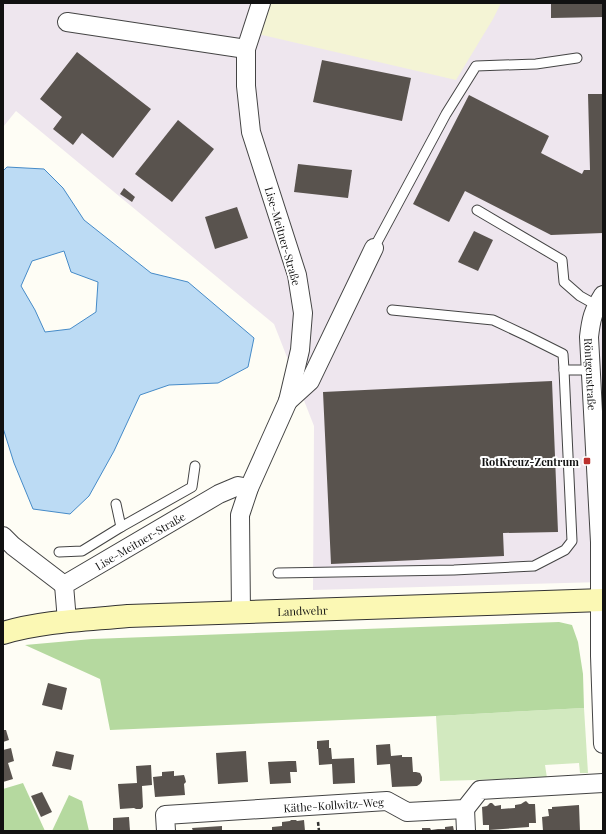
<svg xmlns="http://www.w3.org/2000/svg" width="606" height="834" font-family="'Playfair Display',serif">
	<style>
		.industrial { fill: #eee6ee }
		.farmland { fill: #f4f4d5 }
		.green { fill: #d2e9bf }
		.forest { fill: #b5d99f }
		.water { fill: #bcdbf4; stroke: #468bc8; fill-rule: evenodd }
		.building { fill: #59534e }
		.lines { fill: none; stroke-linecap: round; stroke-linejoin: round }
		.service-casing { stroke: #444; stroke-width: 11 }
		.minor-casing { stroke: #444; stroke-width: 20 }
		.secondary-casing { stroke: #333; stroke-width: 24 }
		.path { stroke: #333; stroke-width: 2.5; stroke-dasharray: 4 2; stroke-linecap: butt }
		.service { stroke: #fff; stroke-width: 9 }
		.minor { stroke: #fff; stroke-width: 18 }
		.secondary { stroke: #fbf8b4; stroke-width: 22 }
		.poi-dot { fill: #bc312e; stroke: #fff; stroke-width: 1.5 }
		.labels { text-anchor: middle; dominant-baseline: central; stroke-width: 4; stroke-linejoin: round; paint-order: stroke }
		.street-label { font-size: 11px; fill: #111; stroke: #fff }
		.poi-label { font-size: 11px; font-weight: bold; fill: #111; stroke: #fff; text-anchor: end }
	</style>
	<rect width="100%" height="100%" fill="#fefdf5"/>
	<path class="industrial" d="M3 3H603V582L313 590 314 426 274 324 16 111 3 127Z"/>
	<path class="farmland" d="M268 3H501L493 19 456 80 258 34Z"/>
	<path class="green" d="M584 708 588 773H580L579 763 545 765 547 778 440 781 436 716Z"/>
	<g class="forest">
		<path d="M559 622 572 625 578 642 583 674 584 708 436 716 110 730 100 679 25 645 92 639Z"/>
		<path d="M23 783 45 831H3V789Z"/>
		<path d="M69 795 82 801 89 831H52Z"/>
	</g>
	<path class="water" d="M7 167 44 169 63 188 84 220 151 273 188 282 254 338 248 367 218 383 169 385 140 395 114 451 89 496 70 514 33 509 14 463 3 428V171ZM64 251 71 272 98 282 96 312 70 329 45 332 35 310 21 286 32 261Z"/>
	<g class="building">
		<path d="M551 3H603V17L551 18Z"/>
		<path d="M77 52 151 109 113 158 82 133 73 145 53 129 62 117 40 99Z"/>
		<path d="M322 60 411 78 402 121 313 102Z"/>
		<path d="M588 94H603V233L551 235 465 191 449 222 413 204 469 95 549 136 541 153 582 174 584 170H590Z"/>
		<path d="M178 120 214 149 172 202 135 174Z"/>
		<path d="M298 164 352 170 348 198 294 192Z"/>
		<path d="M124 188 135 197 132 202 120 194Z"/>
		<path d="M237 207 248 238 215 249 205 217Z"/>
		<path d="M474 231 493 240 478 271 458 262Z"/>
		<path d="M552 381 558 532 503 533 504 556 331 564 323 392Z"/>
		<path d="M48 683 67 688 62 710 42 705Z"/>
		<path d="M3 730H6L9 740 3 742Z"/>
		<path d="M329 740V748H331L332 759 354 758 355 783 333 784 332 764 319 765 318 749H317V741Z"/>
		<path d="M390 744 391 756 402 755V757H412L413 772H416L420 773 422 777V781L420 784 417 786 392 787 390 764 377 765 376 745Z"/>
		<path d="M11 748 14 761 8 763 13 779 3 782V750Z"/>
		<path d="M56 751 74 755 71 770 52 766Z"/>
		<path d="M246 751 248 782 218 784 216 753Z"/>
		<path d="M289 761H296L297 772H290L291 783 270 784 268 762Z"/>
		<path d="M151 765 152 785 142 786 143 807 141 809H136L134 808 120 809 118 784 137 783 136 766Z"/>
		<path d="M174 771V776L184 775 185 778 186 782 184 784 185 795 155 797 153 777 162 776V772Z"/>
		<path d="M42 792 52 812 41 817 31 796Z"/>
		<path d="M526 801 529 804H535L536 823H529V827L489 830V825H483L482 807 487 806 490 803H492L495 806 501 805V809L515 808V805L521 804 524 802Z"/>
		<path d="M579 805 580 831H543L542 817 549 816 548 809H552V807Z"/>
		<path d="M129 817 130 831H113V818Z"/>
		<path d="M291 820H296L297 821 304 820 305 831H272V827L282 826V822L290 821Z"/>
		<path d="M222 826V831H193L192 828Z"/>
		<path d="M453 826 454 831H422V828H430L431 830 438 829H445V827Z"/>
	</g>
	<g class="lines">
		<defs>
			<g id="service">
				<path d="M477 210 562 260 564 282 580 296 596 305"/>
				<path d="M374 248 446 114 476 66 536 64 577 58"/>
				<path d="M392 310 493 320 527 336 563 354 564 370H591"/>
				<path d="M116 504 121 527"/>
				<path d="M59 552 82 551 121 527 192 487 195 466"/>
				<path d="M278 573 454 570 534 566 565 550 572 541 564 370"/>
			</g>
			<g id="minor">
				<path d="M67 22 246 49"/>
				<path id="s1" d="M603 295C593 311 591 319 589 337L600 542V656L603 744"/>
				<path d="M288 401 310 381 374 248"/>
				<path d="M3 536 13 546 64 585"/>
				<path d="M241 613 240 515 249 488 288 401 300 350 303 313 297 275 251 132 246 86V49L261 3"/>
				<path id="s2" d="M67 621 64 585 219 494 238 486 249 488"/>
				<path d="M465 809 466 831"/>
				<path id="s3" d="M166 831 165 815 387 801 407 812 465 809 480 790 603 783"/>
			</g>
			<g id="secondary">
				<path id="s4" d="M3 633C43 621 87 620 128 616L603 600"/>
			</g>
		</defs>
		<use href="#service" class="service-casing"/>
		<use href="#minor" class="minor-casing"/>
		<use href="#secondary" class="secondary-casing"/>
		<path class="path" d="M318 822 319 831"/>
		<use href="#service" class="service"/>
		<use href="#minor" class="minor"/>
		<use href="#secondary" class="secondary"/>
	</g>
	<rect class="poi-dot" x="583" y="457" width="8" height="8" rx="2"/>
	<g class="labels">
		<g class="street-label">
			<text transform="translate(283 236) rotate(74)">Lise-Meitner-Straße</text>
			<text stroke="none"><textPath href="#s1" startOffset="82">Röntgenstraße</textPath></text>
			<text stroke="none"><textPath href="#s2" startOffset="124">Lise-Meitner-Straße</textPath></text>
			<text stroke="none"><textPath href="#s4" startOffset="301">Landwehr</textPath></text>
			<text stroke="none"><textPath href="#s3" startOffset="185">Käthe-Kollwitz-Weg</textPath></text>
		</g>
		<g class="poi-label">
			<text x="579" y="461">RotKreuz-Zentrum</text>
		</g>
	</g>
	<rect width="606" height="834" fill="none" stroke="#111111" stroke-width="8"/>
</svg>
